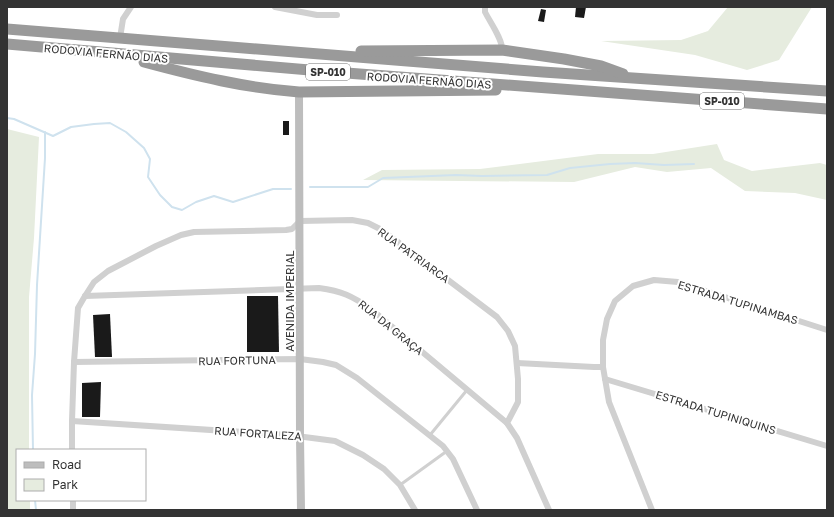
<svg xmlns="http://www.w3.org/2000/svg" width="834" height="517" font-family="'Golos Text',sans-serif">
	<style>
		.green { fill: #e6ecdf }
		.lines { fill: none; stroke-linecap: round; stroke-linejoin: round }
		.stream { stroke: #cfe2ee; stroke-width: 2 }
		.building { fill: #1a1a1a }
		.lane { stroke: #d0d0d0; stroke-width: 3 }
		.street { stroke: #d0d0d0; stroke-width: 6 }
		.secondary { stroke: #bdbdbd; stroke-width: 8 }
		.highway { stroke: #9a9a9a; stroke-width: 11 }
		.labels { text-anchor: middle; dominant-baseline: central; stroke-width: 4; stroke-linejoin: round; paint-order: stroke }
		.shield { fill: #fff; stroke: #707070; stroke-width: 1 }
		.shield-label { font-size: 10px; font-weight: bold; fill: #333 }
		.street-label { font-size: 11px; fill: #333; stroke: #fff }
	</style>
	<rect width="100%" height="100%" fill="#fff"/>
	<g class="green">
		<path d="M728 7H812L779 60 747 70 695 55 601 41 681 40 708 31Z"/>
		<path d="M7 129 39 137 34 238 29 297V450H17V500H30V510H7Z"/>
		<path d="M717 144 724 160 752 171 820 163 827 165V200L795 193 745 191 711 168 667 172 635 167 574 182 363 180 382 170 480 169 598 154H653Z"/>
	</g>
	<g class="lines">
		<g class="stream">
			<path d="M7 118 14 119 53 136 71 127 94 124 110 123 126 132 144 148 150 159 148 177 160 195 172 207 182 210 196 202 214 196 233 202 273 189H291"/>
			<path d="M310 187H368L383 178 456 175 482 176 547 175 570 168 610 164 635 163 664 165 694 164"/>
			<path d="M33 450 32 395 35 354 37 285 45 158V132"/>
			<path d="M35 500 36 510"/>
		</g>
	</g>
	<g class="building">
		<path d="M576 7H586L584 18 575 17Z"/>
		<path d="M541 9 546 10 544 22 538 21Z"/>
		<rect x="283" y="121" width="6" height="14"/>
		<path d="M247 296H278L279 352H247Z"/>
		<path d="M110 314 112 357H95L93 315Z"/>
		<path d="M101 382 100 417H82V383Z"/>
	</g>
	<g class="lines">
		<g class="lane">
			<path d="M430 435 467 390"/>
			<path d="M400 485 447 451"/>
		</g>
		<g class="street">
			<path d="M275 7 317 15H337"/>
			<path d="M485 7V12C490 22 503 40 502 50"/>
			<path d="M120 38 123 19 131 7"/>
			<path d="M85 296 319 288C342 291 352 296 371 309L507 423"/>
			<path d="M74 362 300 359 323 362 336 365 357 378 443 446 453 459 477 510"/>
			<path d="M517 363 594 367H603"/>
			<path d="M605 379 827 446"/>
			<path d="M72 421 289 435 335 441 363 455 384 469 400 485 415 510"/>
			<path d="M72 450V421L74 362 78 308 85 296 94 282 108 271 156 246 181 235 194 232 286 230 292 229 300 221 352 220 368 223 382 230 497 317 508 331 515 346 518 379V402L507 423 517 438 549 510"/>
			<path d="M73 500V510"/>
			<path d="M652 510 609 402 603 367V340L607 319 615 301 633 286 654 280 678 282 827 330"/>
		</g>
		<path class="secondary" d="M299 92 300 436 301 510"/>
		<g class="highway">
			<path d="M7 29 543 72 827 91"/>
			<path d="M7 44 333 72 827 109"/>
			<path d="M361 51 502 50 564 59 601 66 623 74"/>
			<path d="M144 62C196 76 246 88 299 92L496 90"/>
		</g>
	</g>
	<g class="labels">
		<g class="shield">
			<rect x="306" y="64" width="44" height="16" rx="3"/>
			<rect x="700" y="93" width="44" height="16" rx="3"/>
		</g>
		<g class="shield-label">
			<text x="328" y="72">SP-010</text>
			<text x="722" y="101">SP-010</text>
		</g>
		<g class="street-label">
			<text transform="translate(106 53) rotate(5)">RODOVIA FERNÃO DIAS</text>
			<text transform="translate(429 80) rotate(4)">RODOVIA FERNÃO DIAS</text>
			<text transform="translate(414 255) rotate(36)">RUA PATRIARCA</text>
			<text transform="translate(289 301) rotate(-90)">AVENIDA IMPERIAL</text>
			<text transform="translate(738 302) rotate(17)">ESTRADA TUPINAMBAS</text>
			<text transform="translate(391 327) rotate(39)">RUA DA GRAÇA</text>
			<text transform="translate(237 360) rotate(-1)">RUA FORTUNA</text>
			<text transform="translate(716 412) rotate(17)">ESTRADA TUPINIQUINS</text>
			<text transform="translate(258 433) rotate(4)">RUA FORTALEZA</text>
		</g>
	</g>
	<rect width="834" height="517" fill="none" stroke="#333333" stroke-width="16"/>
	<rect x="16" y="449" width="130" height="52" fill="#ffffff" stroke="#adadad"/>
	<rect x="24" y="462" width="20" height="6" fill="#bdbdbd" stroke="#adadad"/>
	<text x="52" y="469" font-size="12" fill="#333333">Road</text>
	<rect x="24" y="479" width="20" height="12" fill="#e6ecdf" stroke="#adadad"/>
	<text x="52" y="489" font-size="12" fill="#333333">Park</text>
</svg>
